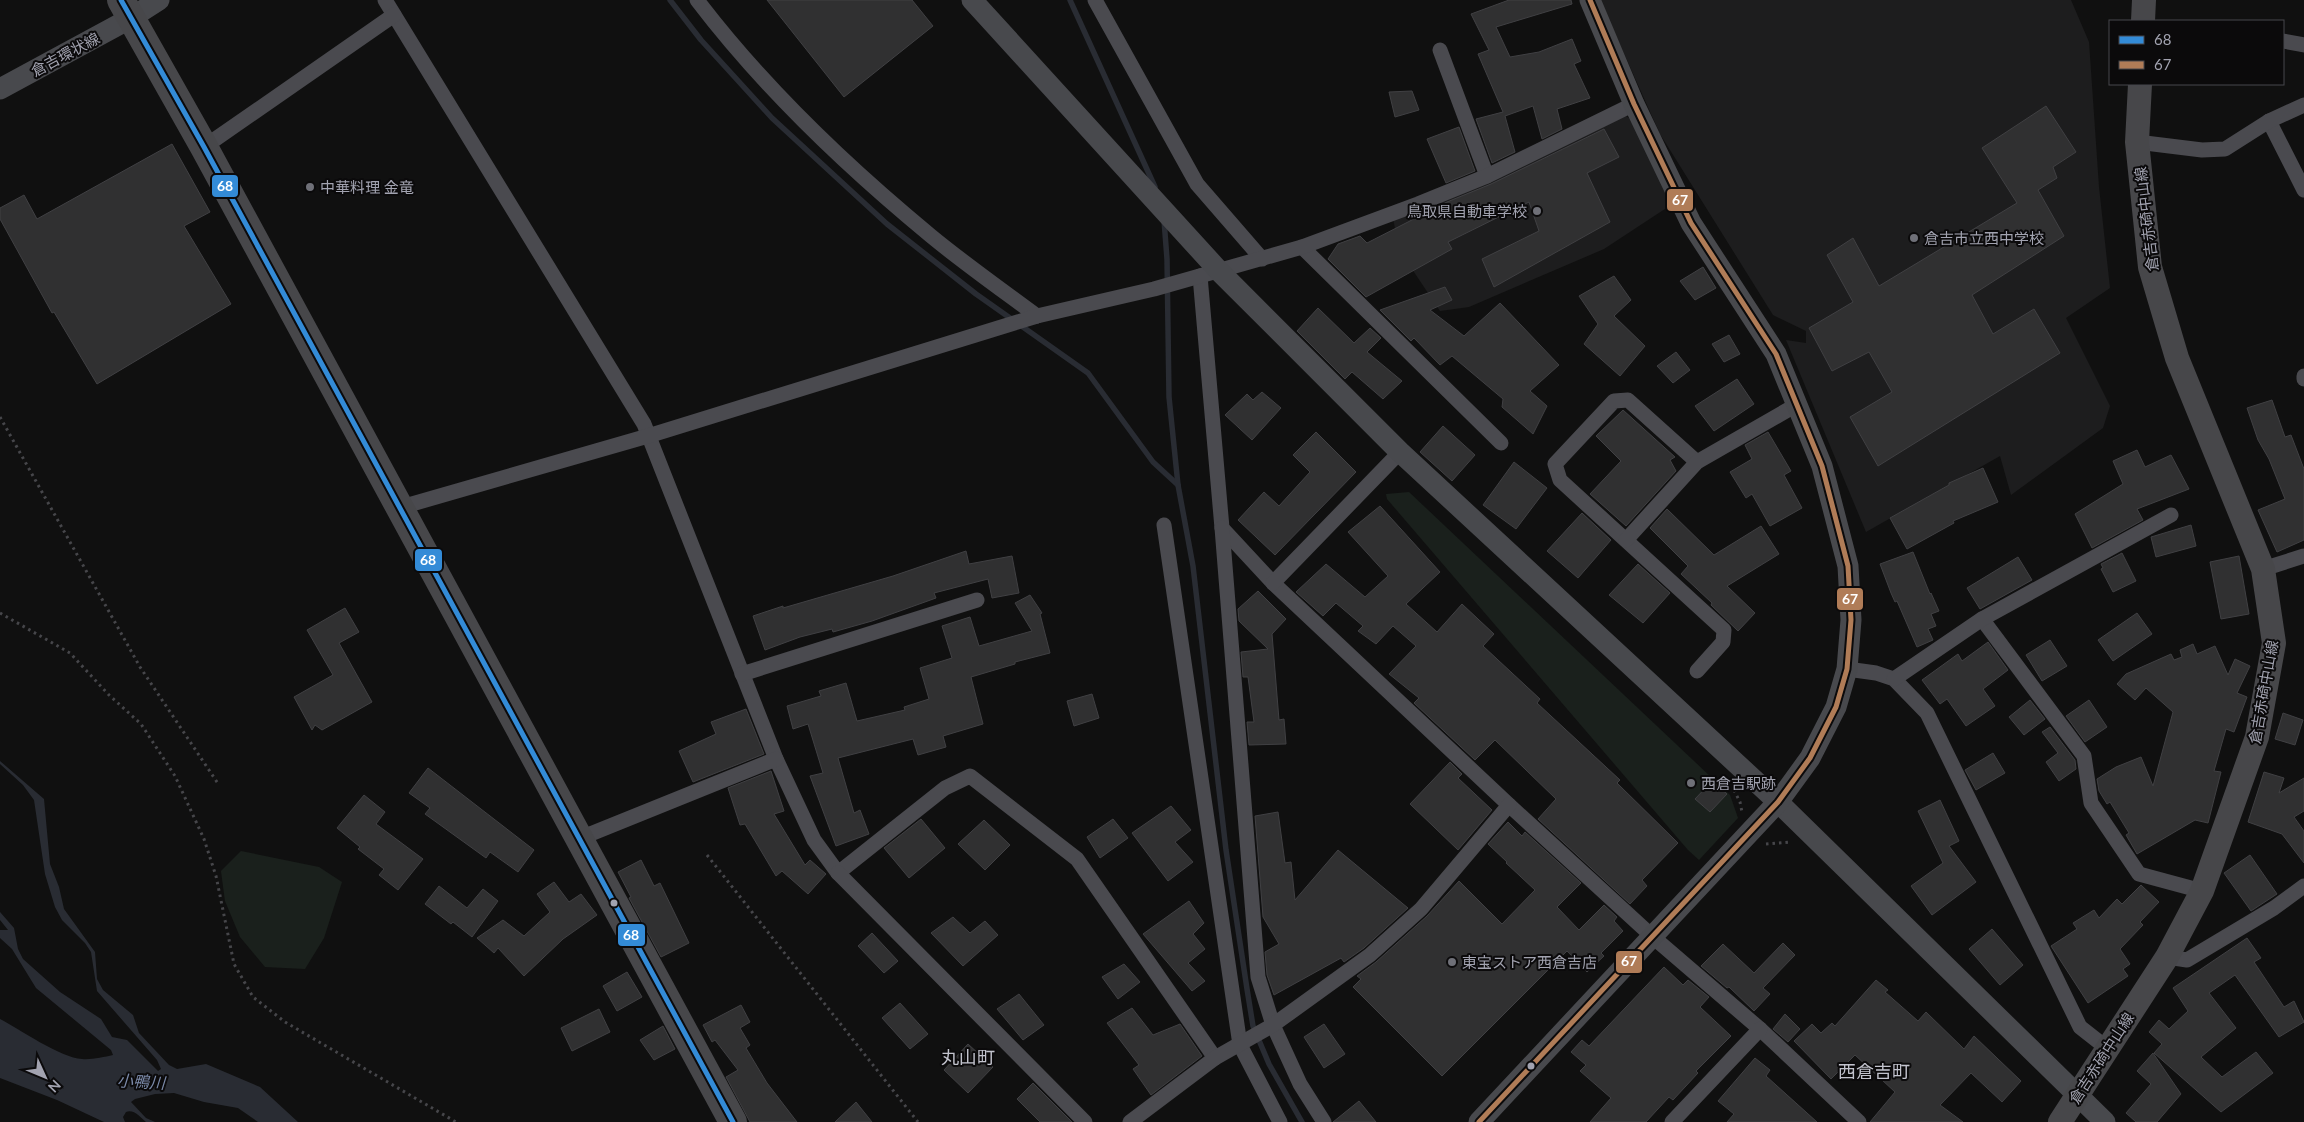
<svg xmlns="http://www.w3.org/2000/svg" width="2304" height="1122" font-family="Lato,'Noto Sans JP',sans-serif">
	<style>
		.built { fill: #1d1d1e }
		.green { fill: #1a201c }
		.water { fill: #292c33 }
		.lines { fill: none; stroke-linecap: round; stroke-linejoin: round }
		.stream { stroke: #292c33; stroke-width: 5.5 }
		.building { fill: #303031; stroke: #404043 }
		.path { stroke: #46464a; stroke-width: 3; stroke-dasharray: 2.5 4; stroke-linecap: butt }
		.street { stroke: #4a4a4f; stroke-width: 15 }
		.secondary { stroke: #48494d; stroke-width: 21 }
		.primary { stroke: #47474a; stroke-width: 24 }
		.highway { stroke: #47474a; stroke-width: 28 }
		.bus-1-casing { stroke: #0b0a0b; stroke-width: 9 }
		.bus-2-casing { stroke: #0b0a0b; stroke-width: 9 }
		.bus-1 { stroke: #338bd7; stroke-width: 5 }
		.bus-2 { stroke: #b07c57; stroke-width: 5 }
		.poi-dot { fill: #6f7078; stroke: #0b0a0b; stroke-width: 2 }
		.bus-dot { fill: #a2a3b0; stroke: #0b0a0b; stroke-width: 2 }
		.labels { text-anchor: middle; dominant-baseline: central; stroke-width: 4; stroke-linejoin: round; paint-order: stroke }
		.street-label { font-size: 15px; fill: #a2a3b0; stroke: #0b0a0b }
		.poi-label { font-size: 15px; fill: #a2a3b0; stroke: #0b0a0b; text-anchor: start }
		.water-label { font-size: 16px; font-style: italic; fill: #7b8aa9; stroke: #0b0a0b }
		.quarter-label { font-size: 18px; fill: #c2c3cd; stroke: #0b0a0b }
		.line-badge { stroke: #0b0a0b; stroke-width: 2 }
		.badge-label { font-size: 14px; text-anchor: middle; font-weight: bold; fill: #fff }
	</style>
	<rect width="100%" height="100%" fill="#101010"/>
	<g class="built">
		<path d="M1600 0H2071L2089 42 2099 187 2110 288 2066 318 2110 406 2103 428 2011 495 2000 456 1866 532 1786 340 1806 343V331L1773 315 1660 134Z"/>
		<path d="M1626 116 1629 118 1674 203 1604 249 1469 307 1440 311 1400 251 1393 219Z"/>
	</g>
	<g class="green">
		<path d="M1409 492 1730 795 1738 818 1699 860 1688 850 1387 499 1386 494Z"/>
		<path d="M241 851 319 867 342 882 324 938 305 969 265 967 240 937 225 901 221 871Z"/>
	</g>
	<path class="water" d="M0 761 44 799 50 864 59 887 64 909 95 952 97 979 103 990 133 1015 139 1033 169 1065 177 1069 206 1064 260 1087 298 1122H258L238 1108 204 1102 174 1093 155 1094 135 1099 131 1102 146 1118 155 1122H146C140 1117 134 1109 126 1112L123 1117 125 1122H104L57 1100 0 1078V1019C19 1029 61 1058 82 1059 91 1060 104 1057 113 1055L111 1050 36 988 12 949 0 938V930H8L0 920V912L14 928 18 949 23 959 60 992 101 1019 112 1037 127 1040 158 1071 161 1069 157 1060 97 991 91 952 85 943 62 920 55 907 45 874 34 800 23 785 0 764Z"/>
	<g class="lines">
		<g class="stream">
			<path d="M670 0 701 40 772 118 887 224 976 294 1088 373 1153 462 1178 485"/>
			<path d="M1070 0 1155 187"/>
			<path d="M1164 220 1167 259 1169 397 1178 485 1193 566 1226 850 1247 989 1253 1026 1269 1064 1302 1122"/>
		</g>
	</g>
	<g class="building">
		<path d="M767 0H912L933 26 844 97Z"/>
		<path d="M1509 0H1571L1572 4 1496 27 1510 57 1539 52 1572 39 1581 61 1574 64 1590 98 1557 109 1562 129 1542 139 1533 106 1505 116 1515 152 1492 163 1476 119 1503 112 1478 54 1489 50 1471 14Z"/>
		<path d="M1412 91 1419 110 1395 117 1389 92Z"/>
		<path d="M2046 106 2076 152 2053 167 2057 178 2038 190 2064 236 1972 295 1993 334 2034 309 2060 353 1878 466 1850 417 1892 392 1869 352 1832 371 1809 328 1853 302 1827 255 1853 238 1879 286 2017 203 1982 148Z"/>
		<path d="M1459 127 1475 171 1446 183 1427 139Z"/>
		<path d="M1604 129 1619 157 1587 173 1610 222 1494 287 1482 259 1539 231 1529 202 1448 242 1452 249 1366 297 1328 259 1338 244 1360 236 1367 243 1447 202 1491 184Z"/>
		<path d="M172 144 210 212 184 226 231 304 97 384 54 312 52 313 0 219V208L24 195 37 219Z"/>
		<path d="M1703 267 1716 288 1695 300 1680 281Z"/>
		<path d="M1614 276 1631 300 1614 316 1645 346 1620 376 1584 344 1598 324 1579 296Z"/>
		<path d="M1445 287 1452 300 1430 310 1464 336 1500 303 1559 365 1530 391 1547 406 1533 434 1502 407 1503 399 1452 356 1440 365 1414 338 1411 341 1380 310Z"/>
		<path d="M1318 308 1354 343 1370 328 1381 338 1367 352 1402 381 1383 399 1352 372 1345 379 1297 331Z"/>
		<path d="M1729 335 1740 354 1724 362 1712 344Z"/>
		<path d="M1676 352 1690 370 1673 383 1657 366Z"/>
		<path d="M1737 379 1754 404 1714 431 1695 406Z"/>
		<path d="M1262 392 1281 408 1252 440 1225 415 1247 394 1253 400Z"/>
		<path d="M2272 400 2285 437 2291 435 2304 469V540L2277 552 2258 510 2285 499 2269 459 2258 440 2247 408Z"/>
		<path d="M1623 410 1675 457 1670 460 1676 471 1626 526 1590 494 1621 461 1596 436Z"/>
		<path d="M1443 426 1475 455 1452 481 1420 452Z"/>
		<path d="M1316 432 1356 472 1275 555 1238 520 1264 492 1279 506 1310 472 1293 455Z"/>
		<path d="M1768 432 1791 471 1784 475 1802 508 1770 526 1752 494 1746 498 1730 472 1752 459 1745 445Z"/>
		<path d="M2137 450 2145 467 2171 455 2189 489 2137 509 2143 520 2092 548 2075 514 2123 484 2113 461Z"/>
		<path d="M1514 462 1547 488 1516 529 1483 505Z"/>
		<path d="M1983 468 1998 502 1953 521 1954 523 1907 549 1890 518 1949 485V483Z"/>
		<path d="M1380 506 1440 572 1406 604 1437 632 1462 604 1494 634 1483 646 1540 699 1537 703 1620 780 1617 783 1678 843 1642 880 1647 886 1630 904 1538 819 1556 799 1495 740 1475 760 1414 703 1419 698 1389 674 1416 646 1393 626 1376 644 1358 631 1363 626 1336 603 1323 616 1296 592 1326 564 1365 597 1388 576 1348 532Z"/>
		<path d="M1667 509 1714 555 1761 526 1779 554 1727 586 1755 613 1738 631 1711 605 1712 603 1681 574 1688 566 1650 528Z"/>
		<path d="M1582 513 1611 540 1578 578 1547 551Z"/>
		<path d="M2191 525 2196 546 2156 557 2151 537Z"/>
		<path d="M966 551 969 564 1012 556 1019 593 992 598 988 579 934 593 936 598 872 621 833 632 832 629 800 637 765 650 753 616 783 606V608L893 576Z"/>
		<path d="M1913 552 1930 594 1931 593 1939 611 1931 614 1936 626 1928 629 1933 640 1917 647 1897 601 1895 602 1891 593 1880 564Z"/>
		<path d="M2122 553 2136 581 2113 592 2101 569 2103 568 2101 564Z"/>
		<path d="M2239 556 2249 614 2221 619 2210 562Z"/>
		<path d="M2018 557 2032 580 1980 609 1967 588Z"/>
		<path d="M1638 564 1670 593 1643 623 1609 595Z"/>
		<path d="M1258 591 1286 619 1272 634 1279 720 1284 719 1286 744 1249 745 1247 722H1254L1248 677H1243L1241 652 1268 649 1239 621 1238 609Z"/>
		<path d="M1030 595 1042 613 1040 614 1050 653 1015 662V664L971 677 983 724 943 736 946 747 918 755 913 739 838 758 854 813 860 810 869 834 836 846 810 776 823 773 808 724 793 729 787 706 821 696 819 691 846 683 857 721 905 710 904 707 929 699 920 668 952 658 942 626 970 617 979 646 1032 631 1015 603Z"/>
		<path d="M345 608 359 632 339 643 372 702 322 730 315 725 312 730 294 697 333 675 307 630Z"/>
		<path d="M2137 613 2152 634 2113 661 2098 640Z"/>
		<path d="M2050 640 2067 666 2042 681 2026 655Z"/>
		<path d="M1988 642 2008 670 1983 689 1995 706 1966 726 1947 699 1940 704 1922 680 1958 654 1962 661Z"/>
		<path d="M2193 644 2197 654 2215 646 2228 675 2235 659 2250 666 2237 693 2247 697 2234 732 2226 729 2214 771 2221 772 2208 823 2195 820 2137 854 2126 835 2129 833 2110 802 2107 804 2099 791 2097 779 2116 767 2141 757 2153 786 2173 712 2146 688 2135 700 2117 684 2126 674 2171 654 2174 660 2182 657 2180 650Z"/>
		<path d="M1092 694 1099 718 1074 726 1067 701Z"/>
		<path d="M2030 700 2045 719 2024 735 2009 717Z"/>
		<path d="M2089 700 2107 727 2085 742 2066 716Z"/>
		<path d="M746 709 764 754 693 782 679 751 716 734 711 722Z"/>
		<path d="M2283 713 2303 720 2295 745 2275 739Z"/>
		<path d="M2050 727 2075 760 2076 769 2059 781 2046 762 2058 753 2042 732Z"/>
		<path d="M1993 753 2005 773 1976 790 1965 770Z"/>
		<path d="M1450 762 1462 774 1458 778 1492 810 1458 850 1410 804Z"/>
		<path d="M428 768 534 850 518 872 490 852 486 858 425 814 430 808 409 793Z"/>
		<path d="M771 771 784 811 774 814 805 865 810 860 826 874 808 894 782 871 776 876 745 824 740 825 728 788Z"/>
		<path d="M2264 772 2284 778 2279 793 2304 778V811L2294 817 2304 831V863L2282 834 2248 822Z"/>
		<path d="M1712 781 1727 794 1710 812 1695 799Z"/>
		<path d="M364 795 385 812 376 824 423 859 398 890 379 875 384 869 358 849 360 847 337 828Z"/>
		<path d="M1940 800 1959 841 1949 846 1976 882 1932 915 1911 886 1943 863 1918 811Z"/>
		<path d="M1171 806 1191 830 1175 842 1193 862 1168 881 1132 833Z"/>
		<path d="M1278 812 1285 863 1291 862 1295 900 1338 850 1408 908 1364 948 1344 962 1341 958 1274 995 1267 975 1265 952 1279 944 1263 917 1255 816Z"/>
		<path d="M921 819 945 848 909 878 884 848Z"/>
		<path d="M1113 819 1128 838 1100 858 1087 837Z"/>
		<path d="M984 820 1010 845 985 870 958 844Z"/>
		<path d="M1508 822 1522 836 1525 832 1581 883 1557 907 1579 930 1604 905 1617 917 1614 921 1623 931 1601 953 1604 956 1587 972 1567 951 1442 1076 1353 987 1361 979 1357 976 1376 962 1427 916 1459 881 1502 924 1535 890 1506 863 1507 862 1488 844Z"/>
		<path d="M2250 855 2277 894 2251 911 2224 873Z"/>
		<path d="M641 860 654 886 660 883 689 943 661 957 629 898 631 897 618 872Z"/>
		<path d="M554 882 569 902 581 894 597 915 563 939 524 976 498 948 494 953 477 938 503 920 524 936 550 912 537 894Z"/>
		<path d="M2141 885 2159 902 2140 922 2143 925 2120 949 2130 964 2123 969 2128 976 2088 1003 2051 946 2077 929 2073 923 2094 910 2099 918 2117 899 2122 904Z"/>
		<path d="M439 886 467 908 483 889 498 901 472 937 453 922 451 924 425 904Z"/>
		<path d="M1189 901 1204 923 1193 934 1205 949 1188 963 1205 981 1192 991 1143 934Z"/>
		<path d="M953 917 970 933 985 921 998 935 963 966 931 933Z"/>
		<path d="M1992 929 2023 965 2000 985 1969 949Z"/>
		<path d="M872 933 898 961 884 973 858 946Z"/>
		<path d="M2247 938 2261 958 2254 962 2284 1007 2294 1001 2304 1022 2279 1037 2235 975 2209 993 2236 1028 2201 1057 2222 1077 2256 1052 2273 1073 2221 1112 2154 1053 2162 1044 2149 1032 2159 1020 2169 1029 2188 1011 2173 988Z"/>
		<path d="M1783 943 1795 955 1763 988 1770 994 1754 1011 1729 987 1727 988 1701 966 1723 944 1754 973Z"/>
		<path d="M1124 964 1140 982 1118 999 1102 977Z"/>
		<path d="M1664 967 1683 985 1688 980 1709 997 1700 1007 1731 1036 1696 1071 1698 1073 1673 1100 1669 1097 1646 1122H1590L1611 1098 1580 1071 1586 1065 1571 1052 1582 1040 1589 1046Z"/>
		<path d="M627 972 642 997 617 1011 603 986Z"/>
		<path d="M1876 980 1888 990 1885 992 1918 1021 1926 1012 1964 1049 1974 1036 2021 1081 2002 1102 1971 1073 1940 1105 1963 1122H1870L1895 1092 1855 1055 1831 1079 1794 1041 1812 1024 1821 1033 1832 1023 1835 1026Z"/>
		<path d="M1019 994 1044 1025 1023 1040 997 1009Z"/>
		<path d="M900 1003 928 1034 910 1049 882 1018Z"/>
		<path d="M741 1005 750 1022 740 1028 750 1045 746 1048 767 1083 797 1122H750L726 1077 738 1070 715 1040 712 1042 703 1025Z"/>
		<path d="M1132 1008 1153 1035 1180 1024 1202 1056 1151 1095 1133 1069 1139 1065 1107 1023Z"/>
		<path d="M599 1009 610 1032 572 1051 561 1028Z"/>
		<path d="M1785 1014 1800 1029 1788 1042 1773 1029Z"/>
		<path d="M1324 1024 1345 1054 1324 1068 1304 1037Z"/>
		<path d="M663 1026 675 1049 654 1060 640 1040Z"/>
		<path d="M968 1044 993 1067 968 1093 944 1070Z"/>
		<path d="M2153 1053 2181 1094 2157 1122H2136L2126 1113 2151 1084 2137 1071Z"/>
		<path d="M1755 1058 1770 1070 1766 1076 1817 1122H1727L1734 1114 1718 1101Z"/>
		<path d="M1033 1083 1072 1122H1040L1017 1099Z"/>
		<path d="M1359 1101 1376 1122H1333Z"/>
		<path d="M856 1102 872 1122H835Z"/>
	</g>
	<g class="lines">
		<g class="path">
			<path d="M0 417 140 667 219 785"/>
			<path d="M0 613 70 653 109 695 141 724 175 776 204 839 216 876 234 964 253 997 285 1022 456 1122"/>
			<path d="M1734 790 1740 802 1742 812"/>
			<path d="M1766 844 1790 842"/>
			<path d="M707 855 918 1122"/>
		</g>
		<g class="street">
			<path d="M385 0 644 424 776 759 814 840 838 873 945 788 970 776 1077 859 1215 1058"/>
			<path d="M697 0C764 88 846 166 931 236 965 264 1002 290 1037 316"/>
			<path d="M1095 0 1197 184 1262 259"/>
			<path d="M2283 41 2304 45"/>
			<path d="M1440 50 1487 176"/>
			<path d="M2269 121 2304 190"/>
			<path d="M2137 142 2202 150 2225 149 2269 121 2304 105"/>
			<path d="M204 147 394 15"/>
			<path d="M1302 247 1501 443"/>
			<path d="M1200 276 1222 528 1273 583 1509 805 1653 937 1760 1029 1859 1122"/>
			<path d="M2304 376V379"/>
			<path d="M1697 462 1628 400 1614 401 1555 464 1560 480 1724 630 1723 642 1697 671"/>
			<path d="M398 508 648 436 1037 316 1154 289 1302 247 1418 204 1487 176 1634 104"/>
			<path d="M1164 525 1240 1045 1280 1122"/>
			<path d="M1222 528 1258 977 1273 1025 1300 1084 1324 1122"/>
			<path d="M1626 540 1697 462 1798 404"/>
			<path d="M2263 569 2304 556"/>
			<path d="M1273 583 1400 452"/>
			<path d="M1982 619 2084 756 2091 803 2139 874 2202 891"/>
			<path d="M1847 669 1876 673 1894 679 1927 713 2080 1027 2108 1049"/>
			<path d="M742 674 977 600"/>
			<path d="M1894 679 1982 619 2171 515"/>
			<path d="M578 839 776 759"/>
			<path d="M838 873 1085 1122"/>
			<path d="M2167 957 2187 960 2274 908 2304 886"/>
			<path d="M1130 1122 1215 1058 1273 1025 1370 955 1421 909 1509 805"/>
			<path d="M1672 1122 1760 1029"/>
		</g>
		<g class="secondary">
			<path d="M972 0 1220 272 1400 452 1778 802 2105 1122"/>
			<path d="M0 89 131 18 159 0"/>
			<path d="M1479 1122 1778 802 1810 758 1836 707 1847 669 1851 620 1848 566 1822 466 1776 354 1691 223 1634 104 1590 0"/>
		</g>
		<g class="primary">
			<path d="M2143 21 2144 0"/>
			<path d="M2060 1122 2167 957 2202 891 2257 737 2274 643 2263 569 2177 358 2150 267 2137 142 2140 84"/>
		</g>
		<path class="highway" d="M121 0 204 147 733 1122"/>
		<defs>
			<path id="bus-1" d="M121 0 204 147 733 1122"/>
			<path id="bus-2" d="M1479 1122 1778 802 1810 758 1836 707 1847 669 1851 620 1848 566 1822 466 1776 354 1691 223 1634 104 1590 0"/>
		</defs>
		<use href="#bus-1" class="bus-1-casing"/>
		<use href="#bus-2" class="bus-2-casing"/>
		<use href="#bus-1" class="bus-1"/>
		<use href="#bus-2" class="bus-2"/>
	</g>
	<g class="poi-dot">
		<circle cx="310" cy="187" r="5"/>
		<circle cx="1537" cy="211" r="5"/>
		<circle cx="1914" cy="238" r="5"/>
		<circle cx="1691" cy="783" r="5"/>
		<circle cx="1452" cy="962" r="5"/>
	</g>
	<g class="bus-dot">
		<circle cx="614" cy="903" r="4.5"/>
		<circle cx="1531" cy="1066" r="4.5"/>
	</g>
	<g class="labels">
		<g class="street-label">
			<text transform="translate(65 54) rotate(-28)">倉吉環状線</text>
			<text transform="translate(2146 219) rotate(-97)">倉吉赤碕中山線</text>
			<text transform="translate(2263 692) rotate(-80)">倉吉赤碕中山線</text>
			<text transform="translate(2101 1058) rotate(-57)">倉吉赤碕中山線</text>
		</g>
		<g class="poi-label">
			<text x="320" y="187">中華料理 金竜</text>
			<text x="1527" y="211" text-anchor="end">鳥取県自動車学校</text>
			<text x="1924" y="238">倉吉市立西中学校</text>
			<text x="1701" y="783">西倉吉駅跡</text>
			<text x="1462" y="962">東宝ストア西倉吉店</text>
		</g>
		<g class="water-label">
			<text transform="translate(141 1081) rotate(3)">小鴨川</text>
		</g>
		<g class="quarter-label">
			<text x="968" y="1057">丸山町</text>
			<text x="1874" y="1071">西倉吉町</text>
		</g>
	</g>
	<g class="line-badge">
		<rect x="211" y="174" width="28" height="24" rx="5" fill="#338bd7"/>
		<rect x="1666" y="188" width="28" height="24" rx="5" fill="#b07c57"/>
		<rect x="414" y="548" width="29" height="24" rx="5" fill="#338bd7"/>
		<rect x="1836" y="587" width="28" height="24" rx="5" fill="#b07c57"/>
		<rect x="617" y="923" width="29" height="24" rx="5" fill="#338bd7"/>
		<rect x="1615" y="950" width="28" height="24" rx="5" fill="#b07c57"/>
	</g>
	<g class="badge-label">
		<text x="225" y="191">68</text>
		<text x="1680" y="205">67</text>
		<text x="428" y="565">68</text>
		<text x="1850" y="604">67</text>
		<text x="631" y="940">68</text>
		<text x="1629" y="966">67</text>
	</g>
	<rect x="2109" y="20" width="175" height="65" fill="#0b0a0b" stroke="#47474d"/>
	<rect x="2119" y="36" width="25" height="8" fill="#338bd7" stroke="#47474d"/>
	<text x="2154" y="45" font-size="15" fill="#a2a3b0">68</text>
	<rect x="2119" y="61" width="25" height="8" fill="#b07c57" stroke="#47474d"/>
	<text x="2154" y="70" font-size="15" fill="#a2a3b0">67</text>
	<g transform="translate(45 1077) rotate(134)" stroke="#0b0a0b" stroke-width="4" paint-order="stroke">
	<path d="M0-4L9 19L0 12L-9 19Z" fill="#a2a3b0"/>
	<text y="-8" font-size="14" font-weight="bold" text-anchor="middle" fill="#a2a3b0">N</text>
	</g>
</svg>
